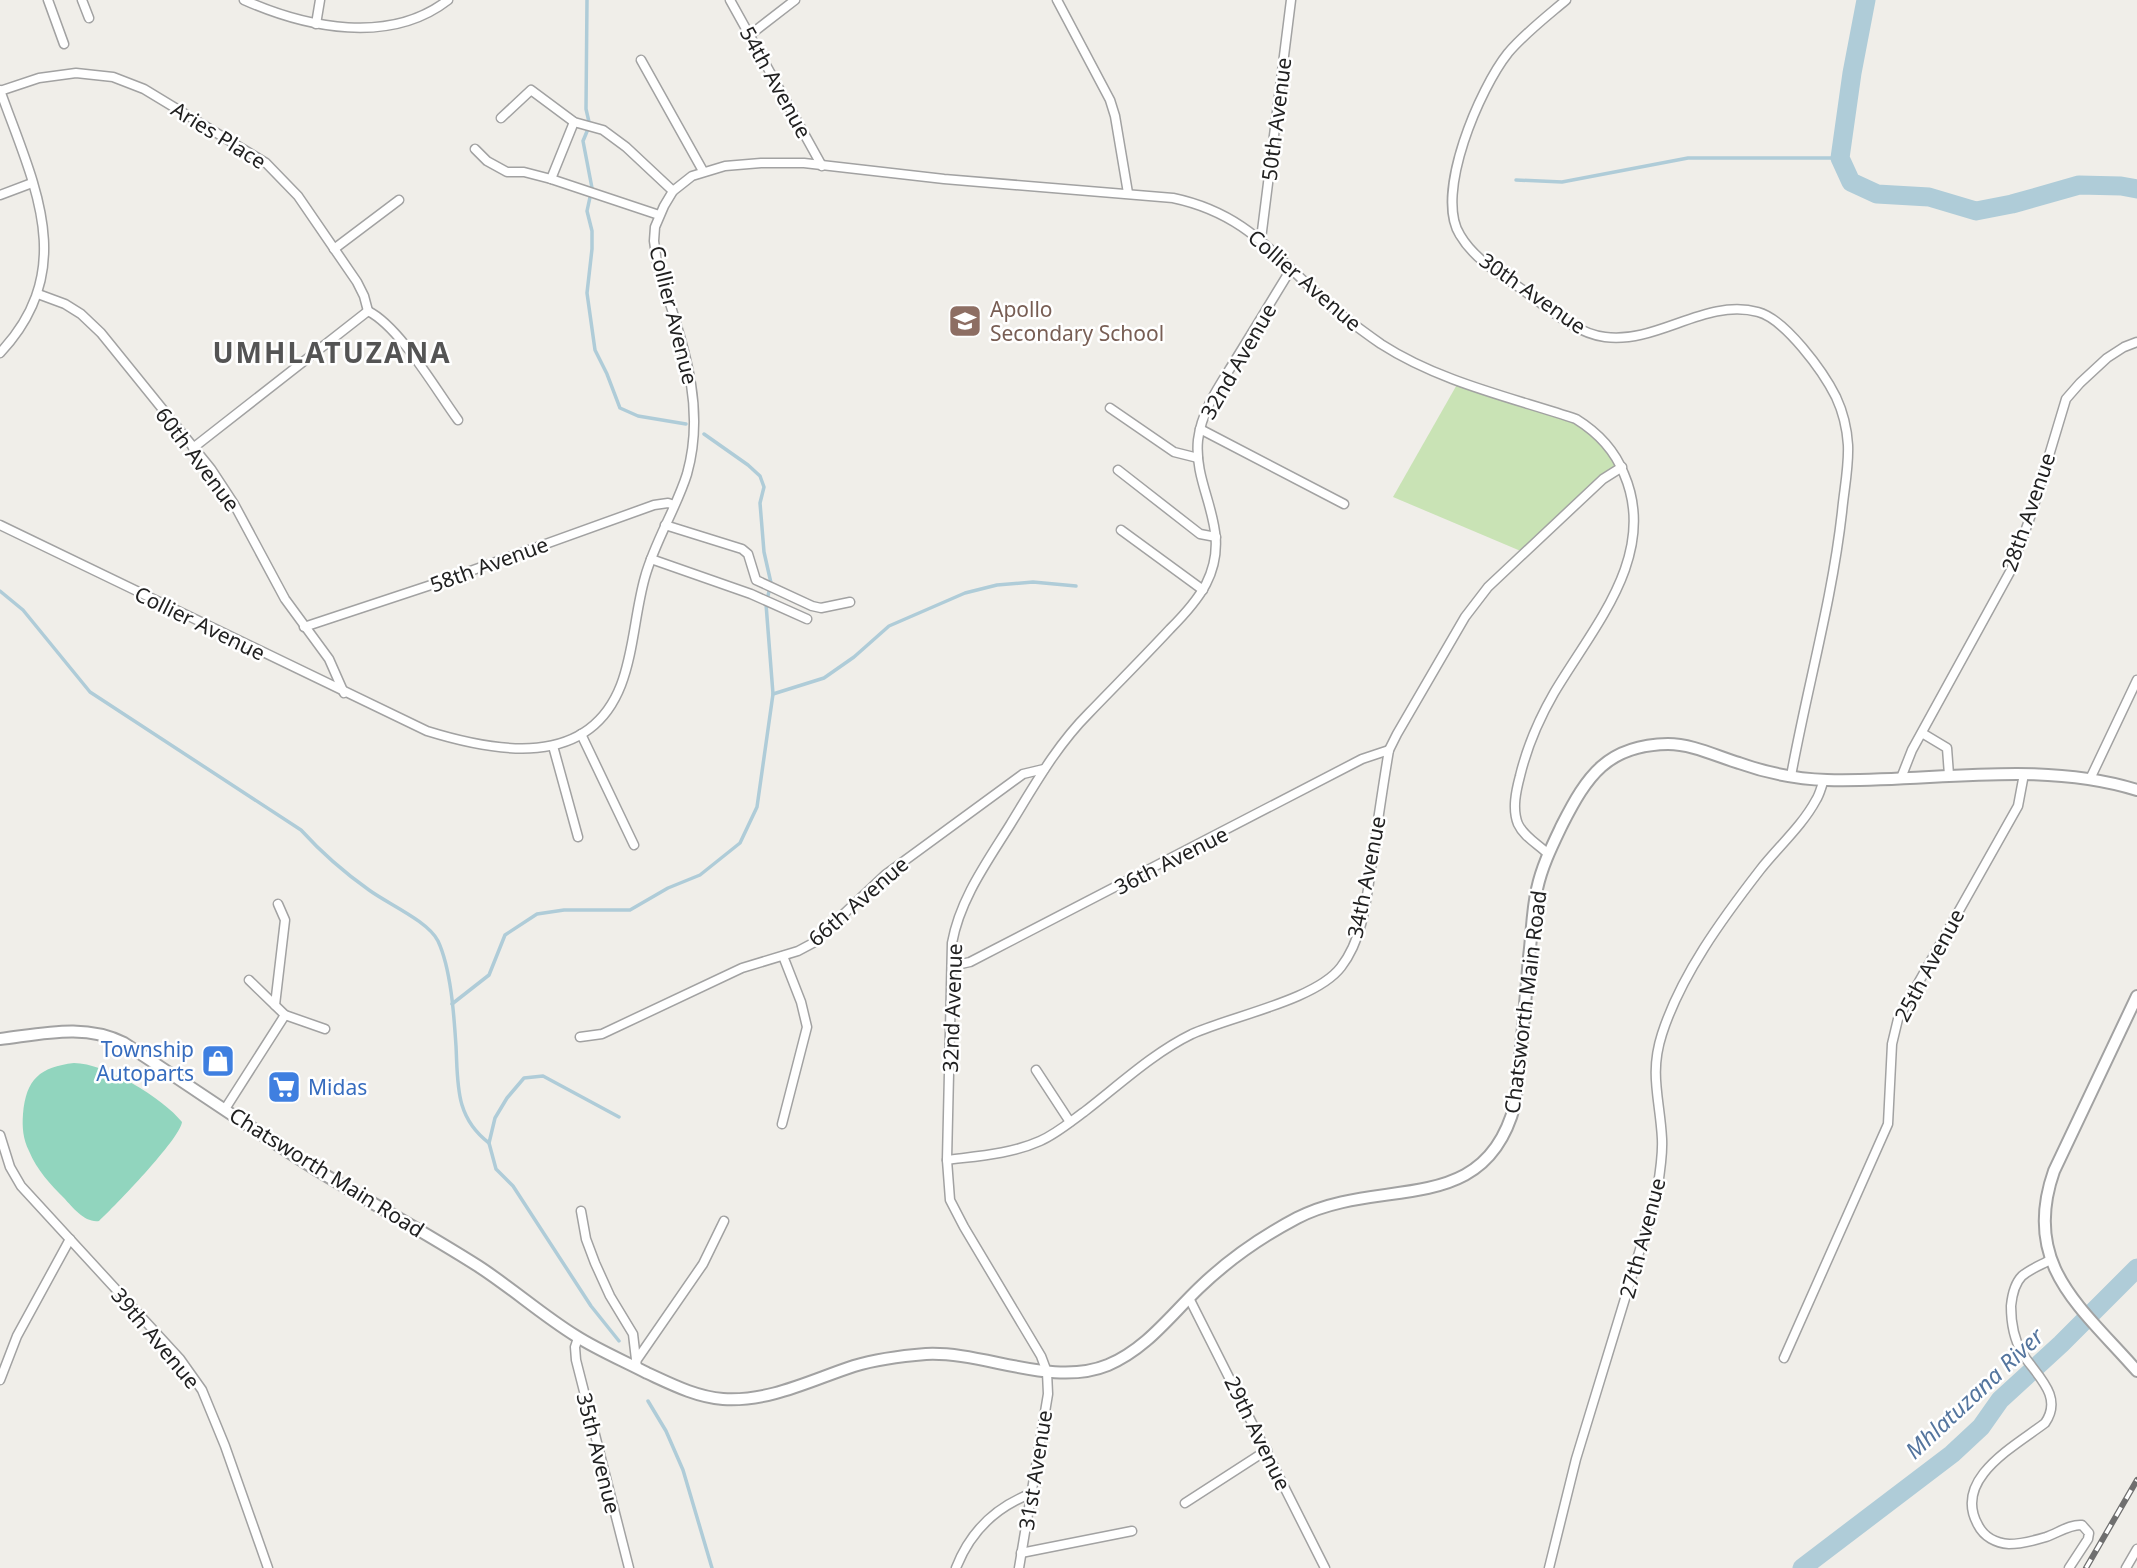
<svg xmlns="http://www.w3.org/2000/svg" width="2137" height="1568" font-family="'Noto Sans',sans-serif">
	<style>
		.grass { fill: #c9e3b5 }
		.pitch { fill: #91d5be }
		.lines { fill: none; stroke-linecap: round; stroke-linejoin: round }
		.stream { stroke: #afccd8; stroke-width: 3.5 }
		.river { stroke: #afccd8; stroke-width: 19 }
		.minor-casing { stroke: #a2a2a2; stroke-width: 11 }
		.tertiary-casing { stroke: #a2a2a2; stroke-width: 14 }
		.minor { stroke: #fff; stroke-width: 8 }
		.tertiary { stroke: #fff; stroke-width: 10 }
		.rail-casing { stroke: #6f6f6f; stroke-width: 6 }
		.rail { stroke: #fff; stroke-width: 3.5; stroke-dasharray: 10; stroke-linecap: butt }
		.labels { text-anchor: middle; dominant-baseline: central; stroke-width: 5; stroke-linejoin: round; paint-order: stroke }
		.street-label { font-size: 21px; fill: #212121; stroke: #fff }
		.education-label { font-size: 21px; fill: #785e54; stroke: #fff; text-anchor: start }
		.shop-label { font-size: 21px; fill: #366cbe; stroke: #fff; text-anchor: end }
		.water-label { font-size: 23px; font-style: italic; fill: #54759e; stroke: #fff }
		.district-label { font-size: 28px; font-weight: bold; letter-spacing: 2px; fill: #545454; stroke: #fff }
	</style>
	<rect width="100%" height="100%" fill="#f0eee9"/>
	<path class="grass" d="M1459 381 1586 424 1622 468 1523 552 1393 497Z"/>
	<path class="pitch" d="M74 1063C105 1063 163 1098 182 1122 180 1139 114 1207 99 1221 85 1223 73 1208 64 1198 50 1184 37 1170 29 1151 23 1139 22 1127 23 1114 26 1079 40 1067 74 1063Z"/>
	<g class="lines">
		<g class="stream">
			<path d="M587 0 586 109 589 122"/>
			<path d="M588 129 583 141 592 188 587 211 592 231V249L587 293 595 350 607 374 620 408 638 416 686 424"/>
			<path d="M1516 180 1562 182 1688 158H1840"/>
			<path d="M0 591 23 610 90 692 301 830C321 852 345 873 369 890 388 904 428 921 438 941 451 969 454 1015 456 1046 458 1085 455 1117 489 1143"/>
			<path d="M773 694 824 678 854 657 889 626 965 593 997 585 1033 582 1076 586"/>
			<path d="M452 1004 489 975 505 935 537 914 564 910H630L668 888 700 875 740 843 757 807 773 694 766 604 771 583 764 552 760 503 764 487 760 476 748 465 704 434"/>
			<path d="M619 1117 543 1076 524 1078 507 1098 495 1118 489 1143 496 1169 513 1186 591 1306 619 1341"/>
			<path d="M648 1401 666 1431 683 1470 712 1568"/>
		</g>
		<g class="river">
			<path d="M1866 0 1852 73 1840 158 1851 182 1877 194 1929 197 1976 211 2012 204 2079 185 2121 186 2137 189"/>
			<path d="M1802 1568 1952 1454 1981 1427 2000 1400 2061 1344 2137 1268"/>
		</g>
		<defs>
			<g id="minor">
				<path d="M48 0 64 44"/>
				<path d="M82 0 89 18"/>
				<path d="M244 0C307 28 390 45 448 0"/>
				<path d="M730 0 822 166"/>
				<path d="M1057 0 1110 100 1115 116 1128 193"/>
				<path d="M1566 0C1546 17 1525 33 1508 53 1480 88 1434 194 1460 235 1474 259 1501 275 1523 290 1547 307 1574 333 1605 337 1658 344 1705 298 1758 312 1785 319 1823 371 1836 397 1843 412 1847 429 1848 445 1849 467 1844 490 1842 512 1832 601 1807 688 1791 776"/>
				<path d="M316 24 320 0"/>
				<path d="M751 34 795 0"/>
				<path d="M641 60 703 171"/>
				<path d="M0 90C33 183 80 268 0 353"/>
				<path d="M0 91 39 78 76 73 113 77 144 89 266 163 298 196 357 282 364 296 368 311"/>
				<path d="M501 118 531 90 574 122 603 130 626 147 673 191"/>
				<path d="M475 149 487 161 507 172H524L551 179 659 215"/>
				<path d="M551 179 574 122"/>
				<path d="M0 195 32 183"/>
				<path d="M1261 239 1291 0"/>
				<path d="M334 249 399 200"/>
				<path d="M38 294 65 304 81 314 101 333 211 469 234 504 285 599 329 659 344 693"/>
				<path d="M368 311C400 327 436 390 458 420"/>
				<path d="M1110 408 1174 452 1198 458"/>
				<path d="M1200 429 1344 504"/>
				<path d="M193 448 368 311"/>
				<path d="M1118 470 1200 534 1216 537"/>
				<path d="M0 525 427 731C495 752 588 770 621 685 634 651 635 612 645 577 655 541 676 509 687 474 708 400 678 333 657 262L654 241 655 227 664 206 673 191 692 176 725 166 761 163H804L944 179 1173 198C1244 213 1271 252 1322 298 1340 315 1361 330 1381 344 1440 382 1510 397 1576 419 1597 432 1615 451 1624 474 1659 555 1593 627 1554 693 1539 719 1527 747 1520 776 1516 791 1512 809 1518 824 1524 837 1538 844 1548 854"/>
				<path d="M665 525 742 549 748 554 756 580 812 606 821 608 850 602"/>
				<path d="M1121 530 1203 590"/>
				<path d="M651 559 751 594 807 619"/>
				<path d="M304 627 437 583 654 505 668 503 674 505"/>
				<path d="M1922 733 1947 748 1949 775"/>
				<path d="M581 734 634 845"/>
				<path d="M553 746 578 837"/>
				<path d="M1901 778 1912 750 2011 570 2032 512 2066 399 2080 383 2107 358 2124 347 2137 342"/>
				<path d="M2090 779 2137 680"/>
				<path d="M952 966 970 962 1362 759 1389 750"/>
				<path d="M249 980 285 1015 325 1029"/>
				<path d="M275 1005 285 920 278 904"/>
				<path d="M580 1037 602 1034 742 968 798 951 813 943 885 875 1023 774 1044 769"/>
				<path d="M1036 1070 1070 1122"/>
				<path d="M225 1109 285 1015"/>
				<path d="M782 1124 807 1027 801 1002 783 956"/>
				<path d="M0 1135 10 1167 21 1186 180 1359 202 1390 225 1446 268 1568"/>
				<path d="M947 1160C978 1156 1011 1154 1040 1141 1056 1134 1070 1122 1084 1112 1119 1085 1153 1053 1192 1034 1232 1016 1316 1000 1341 967 1365 936 1367 892 1373 855 1378 820 1383 785 1389 750L1397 734 1465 617 1488 587 1603 479 1622 467"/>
				<path d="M581 1211 586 1239 595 1263 610 1296 633 1334 637 1368"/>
				<path d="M2050 1260C2041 1265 2030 1269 2022 1276 2015 1283 2012 1296 2011 1306 2011 1321 2014 1339 2022 1353 2036 1375 2064 1396 2045 1423 2015 1446 1952 1479 1978 1525 1984 1537 1996 1543 2009 1544 2020 1544 2036 1540 2046 1537 2058 1533 2070 1524 2082 1525L2089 1533 2088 1539 2069 1568"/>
				<path d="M1189 1298 1325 1568"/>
				<path d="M578 1338 575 1347 576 1360 629 1568"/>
				<path d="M1784 1358 1888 1124 1892 1044 1898 1019 2018 806 2024 774"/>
				<path d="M636 1361 703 1264 724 1221"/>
				<path d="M0 1380 17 1336 70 1239"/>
				<path d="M1185 1503 1267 1450"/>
				<path d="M1021 1553 1132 1531"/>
				<path d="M956 1568C970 1532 994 1508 1030 1494"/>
				<path d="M1019 1568 1048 1394 1047 1372 1041 1356 964 1227 950 1200 947 1160 952 943C960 899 987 862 1010 825 1034 786 1056 746 1089 713 1116 685 1143 658 1170 629 1183 616 1197 601 1206 584 1234 529 1193 491 1198 440 1202 409 1220 385 1236 359 1254 329 1273 299 1291 269"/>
				<path d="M1549 1568 1576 1459 1656 1197C1659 1178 1663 1158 1662 1139 1660 1099 1649 1074 1662 1034 1681 975 1722 919 1760 870 1778 847 1802 826 1816 800 1820 794 1821 787 1824 780"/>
				<path d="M2126 1568 2137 1549"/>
			</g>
			<g id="tertiary">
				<path d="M2137 996 2054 1171C2021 1265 2081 1307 2137 1371"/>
				<path d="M0 1039C42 1034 85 1023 124 1043 187 1084 249 1127 312 1167 367 1201 423 1231 478 1266 512 1288 542 1315 576 1336 598 1350 624 1361 647 1373 671 1384 696 1397 723 1399 770 1402 811 1380 854 1366 877 1359 901 1356 926 1354 984 1351 1052 1388 1108 1365 1146 1349 1170 1316 1199 1288 1228 1260 1261 1237 1297 1218 1380 1175 1485 1220 1515 1104 1521 1055 1525 1006 1529 957 1532 934 1532 911 1537 889 1542 866 1552 846 1562 825 1587 776 1607 745 1668 744 1692 744 1716 756 1739 763 1767 773 1797 779 1827 780 1930 783 2036 759 2137 790"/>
			</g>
		</defs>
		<use href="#minor" class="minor-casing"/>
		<use href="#tertiary" class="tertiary-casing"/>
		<use href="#minor" class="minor"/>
		<use href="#tertiary" class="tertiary"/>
		<defs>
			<path id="rail" d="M2086 1568 2137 1480"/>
		</defs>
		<use href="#rail" class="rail-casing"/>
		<use href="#rail" class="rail"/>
	</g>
	<defs>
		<symbol id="school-square" viewBox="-11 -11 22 22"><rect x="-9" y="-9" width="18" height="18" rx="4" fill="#8d6e63" stroke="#fff"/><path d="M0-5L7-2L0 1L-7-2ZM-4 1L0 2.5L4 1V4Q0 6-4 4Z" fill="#fff"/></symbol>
		<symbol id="shop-square" viewBox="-11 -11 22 22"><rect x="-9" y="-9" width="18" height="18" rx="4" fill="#3f7fe0" stroke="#fff"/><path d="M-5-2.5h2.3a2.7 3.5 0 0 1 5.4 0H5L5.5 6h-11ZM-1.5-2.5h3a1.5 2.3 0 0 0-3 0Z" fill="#fff"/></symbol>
		<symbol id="supermarket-square" viewBox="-11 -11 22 22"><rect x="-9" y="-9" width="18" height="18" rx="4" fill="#3f7fe0" stroke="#fff"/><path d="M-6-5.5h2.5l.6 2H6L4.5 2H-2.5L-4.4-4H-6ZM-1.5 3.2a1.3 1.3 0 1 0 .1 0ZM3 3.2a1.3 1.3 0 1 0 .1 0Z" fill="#fff"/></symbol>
	</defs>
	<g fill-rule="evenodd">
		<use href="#school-square" x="946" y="302" width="38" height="38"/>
		<use href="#shop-square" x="199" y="1042" width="38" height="38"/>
		<use href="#supermarket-square" x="265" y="1068" width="38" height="38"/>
	</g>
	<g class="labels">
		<g class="street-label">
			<text transform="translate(776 82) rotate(61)">54th Avenue</text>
			<text transform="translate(1276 119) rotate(-83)">50th Avenue</text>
			<text transform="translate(219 135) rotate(32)">Aries Place</text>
			<text transform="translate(1305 280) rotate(41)">Collier Avenue</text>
			<text transform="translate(1533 293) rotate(35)">30th Avenue</text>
			<text transform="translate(674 315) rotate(76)">Collier Avenue</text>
			<text transform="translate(1238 361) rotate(-60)">32nd Avenue</text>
			<text transform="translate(198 459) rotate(53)">60th Avenue</text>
			<text transform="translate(2028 512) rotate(-71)">28th Avenue</text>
			<text transform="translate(489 564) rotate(-20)">58th Avenue</text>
			<text transform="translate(200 623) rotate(26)">Collier Avenue</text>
			<text transform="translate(1171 860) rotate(-27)">36th Avenue</text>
			<text transform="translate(1366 877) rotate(-79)">34th Avenue</text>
			<text transform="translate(858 901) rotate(-41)">66th Avenue</text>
			<text transform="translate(1929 965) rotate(-62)">25th Avenue</text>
			<text transform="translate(1525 1002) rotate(-83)">Chatsworth Main Road</text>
			<text transform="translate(952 1008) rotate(-88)">32nd Avenue</text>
			<text transform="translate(327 1172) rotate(32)">Chatsworth Main Road</text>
			<text transform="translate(1642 1238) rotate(-75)">27th Avenue</text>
			<text transform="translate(156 1338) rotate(50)">39th Avenue</text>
			<text transform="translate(1258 1433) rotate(64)">29th Avenue</text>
			<text transform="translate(599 1453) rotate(76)">35th Avenue</text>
			<text transform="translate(1035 1470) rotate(-81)">31st Avenue</text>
		</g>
		<g class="education-label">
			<text x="990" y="309">Apollo<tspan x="990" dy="24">Secondary School</tspan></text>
		</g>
		<g class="shop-label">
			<text x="194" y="1049">Township<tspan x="194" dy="24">Autoparts</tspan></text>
			<text x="308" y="1087" text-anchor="start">Midas</text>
		</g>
		<g class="water-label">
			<text transform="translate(1974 1393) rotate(-43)">Mhlatuzana River</text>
		</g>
		<g class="district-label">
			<text x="332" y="352">UMHLATUZANA</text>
		</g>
	</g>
</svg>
